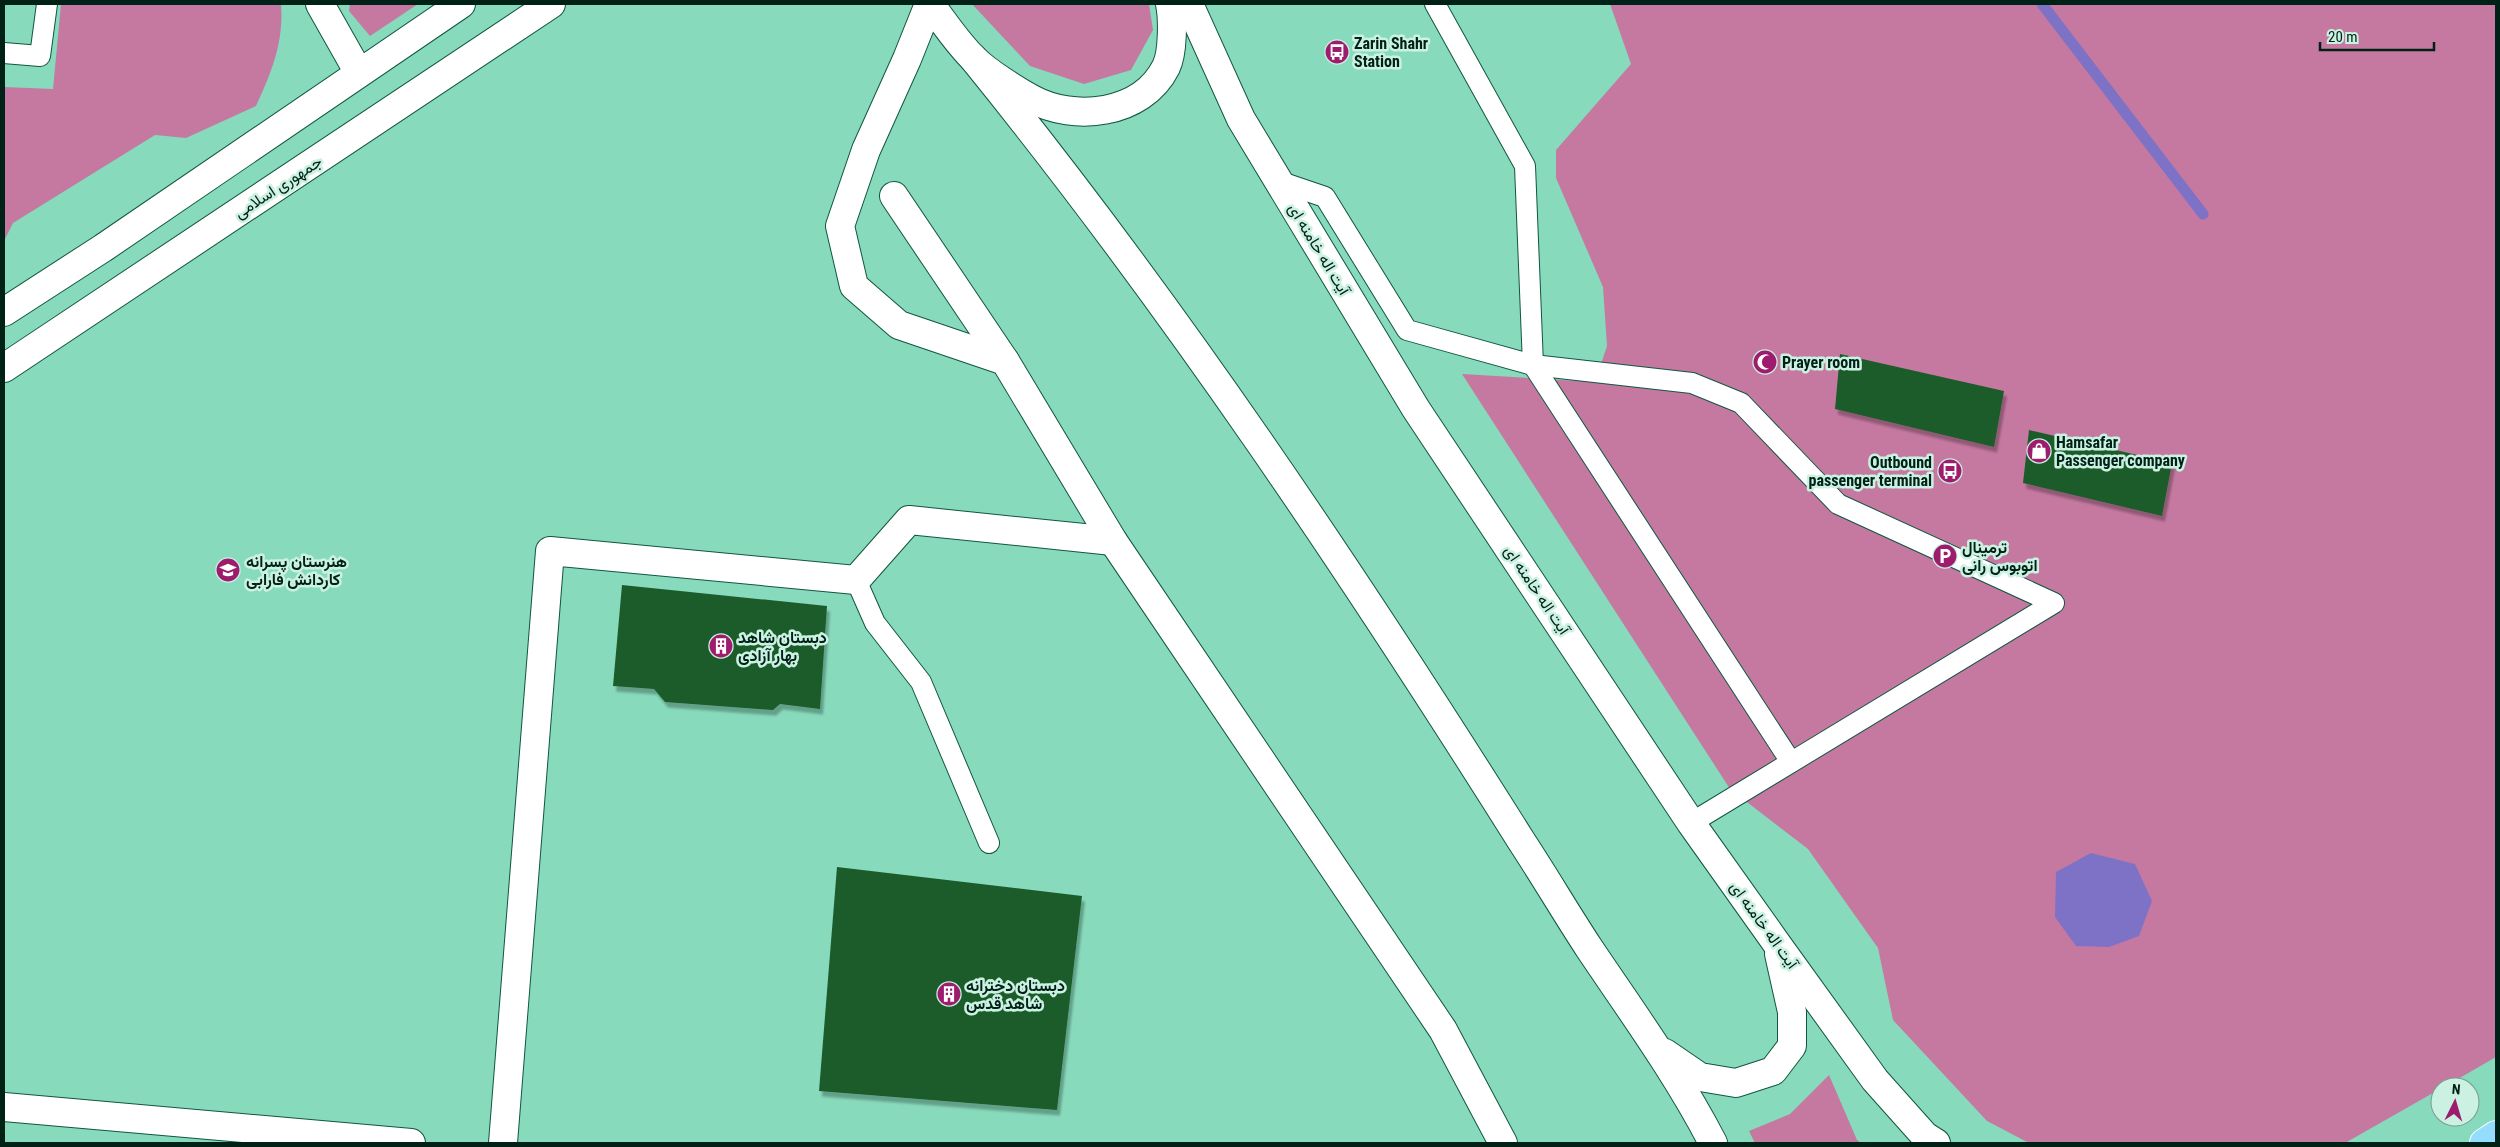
<svg xmlns="http://www.w3.org/2000/svg" width="2500" height="1147" font-family="'Roboto Condensed',Vazirmatn,sans-serif">
	<style>
		.green { fill: #c579a0 }
		.water { fill: #7d72c6 }
		.lines { fill: none; stroke-linecap: round; stroke-linejoin: round }
		.stream { stroke: #7d72c6; stroke-width: 11 }
		.building { fill: #1c5c2c; filter: url(#shadow) }
		.lane-casing { stroke: #115642; stroke-width: 22 }
		.street-casing { stroke: #115642; stroke-width: 30 }
		.secondary-casing { stroke: #115642; stroke-width: 30 }
		.highway-casing { stroke: #fff; stroke-width: 30 }
		.lane { stroke: #fff; stroke-width: 20 }
		.street { stroke: #fff; stroke-width: 28 }
		.secondary { stroke: #fff; stroke-width: 28 }
		.highway { stroke: #94ddfe; stroke-width: 28 }
		.labels { text-anchor: middle; dominant-baseline: central; stroke-width: 5; stroke-linejoin: round; paint-order: stroke }
		.poi-label { font-size: 16px; font-weight: bold; fill: #002116; stroke: #caf1e1; text-anchor: start }
		.street-label { font-size: 16px; fill: #002116; stroke: #caf1e1 }
	</style>
	<defs>
		<filter id="shadow"><feDropShadow dx="3" dy="5.5" stdDeviation="1" flood-color="#0004"/></filter>
	</defs>
	<rect width="100%" height="100%" fill="#87dabb"/>
	<g class="green">
		<path d="M61 4H281C284 41 272 72 256 106L186 138 155 135 13 223 4 241V87L53 89Z"/>
		<path d="M350 4H418L370 36 349 11Z"/>
		<path d="M972 4H1149L1153 30 1131 70 1084 84 1030 66Z"/>
		<path d="M1610 4H2496V1057L2444 1087H2440V1089L2345 1143H2029L1987 1121 1893 1020 1878 948 1808 849 1730 789 1462 374 1595 382 1607 346 1603 287 1556 178V150L1631 64Z"/>
		<path d="M1829 1075 1857 1140 1861 1143H1755L1749 1131 1790 1114Z"/>
	</g>
	<path class="water" d="M2091 853 2135 864 2152 901 2139 936 2109 947 2076 946 2055 917 2056 872Z"/>
	<g class="lines">
		<path class="stream" d="M2042 4 2203 214"/>
	</g>
	<g class="building">
		<path d="M1840 354 2004 391 1994 447 1835 409Z"/>
		<path d="M2029 430 2172 463 2162 516 2023 483Z"/>
		<path d="M622 585 827 606 820 709 780 704 773 710 665 702 654 689 613 686Z"/>
		<path d="M837 867 1082 896 1057 1110 819 1091Z"/>
	</g>
	<g class="lines">
		<defs>
			<g id="lane">
				<path d="M1435 4 1525 166 1533 365 1791 762"/>
				<path d="M4 53 40 56 47 4"/>
				<path d="M1278 181 1325 197 1407 330 1533 365 1692 383 1741 403 1838 504 2054 603 1691 823"/>
				<path d="M856 580 875 623 921 682 989 843"/>
			</g>
			<g id="street">
				<path d="M320 4 359 73"/>
				<path d="M929 4 907 59 866 150 840 226 854 286 899 325 1005 361 1113 541 1443 1030 1503 1143"/>
				<path d="M894 196 1005 361"/>
				<path d="M4 1107 411 1143"/>
				<path d="M503 1143 550 551 856 580 909 520 1113 541"/>
			</g>
			<g id="secondary">
				<path d="M930 4C944 22 958 44 975 60 987 72 1017 91 1032 99 1074 122 1142 115 1166 67 1173 53 1173 19 1170 4"/>
				<path d="M1189 4 1241 119 1416 409 1691 823 1777 944 1875 1080 1925 1136 1936 1143"/>
				<path d="M973 58C1174 306 1352 572 1522 842 1545 877 1566 913 1589 948 1632 1012 1678 1075 1713 1143"/>
				<path d="M4 312 103 248 461 4"/>
				<path d="M4 368 551 4"/>
				<path d="M1665 1053 1700 1077 1736 1083 1773 1071 1792 1046V1012L1779 954"/>
			</g>
			<path id="highway" d="M2484 1143 2496 1135"/>
		</defs>
		<use href="#lane" class="lane-casing"/>
		<use href="#street" class="street-casing"/>
		<use href="#secondary" class="secondary-casing"/>
		<use href="#highway" class="highway-casing"/>
		<use href="#lane" class="lane"/>
		<use href="#street" class="street"/>
		<use href="#secondary" class="secondary"/>
		<use href="#highway" class="highway"/>
	</g>
	<defs>
		<symbol id="bus-disc" viewBox="-11 -11 22 22"><circle r="9.5" fill="#9e1c6d" stroke="#caf1e1"/><path d="M-5-6H5V4H4V6H2V4H-2V6H-4V4H-5ZM-3.5-4V0h7V-4ZM-3.5 1.2v1.5H-2V1.2ZM2 1.2v1.5H3.5V1.2Z" fill="#fff"/></symbol>
		<symbol id="mosque-disc" viewBox="-11 -11 22 22"><circle r="9.5" fill="#9e1c6d" stroke="#caf1e1"/><path d="M3.5-4.9A6 6 0 1 0 3.5 4.9A5 5 0 1 1 3.5-4.9Z" fill="#fff"/></symbol>
		<symbol id="shop-disc" viewBox="-11 -11 22 22"><circle r="9.5" fill="#9e1c6d" stroke="#caf1e1"/><path d="M-5-2.5h2.3a2.7 3.5 0 0 1 5.4 0H5L5.5 6h-11ZM-1.5-2.5h3a1.5 2.3 0 0 0-3 0Z" fill="#fff"/></symbol>
		<symbol id="parking-disc" viewBox="-11 -11 22 22"><circle r="9.5" fill="#9e1c6d" stroke="#caf1e1"/><path d="M-3.5-5.5H1a3.5 3.5 0 0 1 0 7H-1V5.5H-3.5ZM-1-3.4V-.6H.8a1.4 1.4 0 0 0 0-2.8Z" fill="#fff"/></symbol>
		<symbol id="school-disc" viewBox="-11 -11 22 22"><circle r="9.5" fill="#9e1c6d" stroke="#caf1e1"/><path d="M0-5L7-2L0 1L-7-2ZM-4 1L0 2.5L4 1V4Q0 6-4 4Z" fill="#fff"/></symbol>
		<symbol id="building-disc" viewBox="-11 -11 22 22"><circle r="9.5" fill="#9e1c6d" stroke="#caf1e1"/><path d="M-4-6H4V6H1V3H-1V6H-4ZM-2.5-4.3h1.7v1.8h-1.7ZM.8-4.3h1.7v1.8H.8ZM-2.5-1h1.7V.8h-1.7ZM.8-1h1.7V.8H.8Z" fill="#fff"/></symbol>
	</defs>
	<g fill-rule="evenodd">
		<use href="#bus-disc" x="1323" y="38" width="28" height="28"/>
		<use href="#mosque-disc" x="1751" y="348" width="28" height="28"/>
		<use href="#shop-disc" x="2025" y="437" width="28" height="28"/>
		<use href="#bus-disc" x="1936" y="457" width="28" height="28"/>
		<use href="#parking-disc" x="1931" y="542" width="28" height="28"/>
		<use href="#school-disc" x="214" y="556" width="28" height="28"/>
		<use href="#building-disc" x="707" y="632" width="28" height="28"/>
		<use href="#building-disc" x="935" y="980" width="28" height="28"/>
	</g>
	<g class="labels">
		<g class="poi-label">
			<text x="1354" y="43">Zarin Shahr<tspan x="1354" dy="18">Station</tspan></text>
			<text x="1782" y="362">Prayer room</text>
			<text x="2056" y="442">Hamsafar<tspan x="2056" dy="18">Passenger company</tspan></text>
			<text x="1932" y="462" text-anchor="end">Outbound<tspan x="1932" dy="18">passenger terminal</tspan></text>
			<text x="1962" y="547">ترمینال<tspan x="1962" dy="18">اتوبوس رانی</tspan></text>
			<text x="246" y="561">هنرستان پسرانه<tspan x="246" dy="18">کاردانش فارابی</tspan></text>
			<text x="738" y="637">دبستان شاهد<tspan x="738" dy="18">بهار آزادی</tspan></text>
			<text x="966" y="985">دبستان دخترانه<tspan x="966" dy="18">شاهد قدس</tspan></text>
		</g>
		<g class="street-label">
			<text transform="translate(278 187) rotate(-33)">جمهوری اسلامی</text>
			<text transform="translate(1319 249) rotate(59)">آیت اله خامنه ای</text>
			<text transform="translate(1537 590) rotate(56)">آیت اله خامنه ای</text>
			<text transform="translate(1764 925) rotate(54)">آیت اله خامنه ای</text>
		</g>
	</g>
	<rect width="2500" height="1147" fill="none" stroke="#002116" stroke-width="10"/>
	<g transform="translate(2455 1102) rotate(5)"><circle r="24" fill="#caf1e1" stroke="#799e90"/>
	<path d="M0-4L9 19L0 12L-9 19Z" fill="#9e1c6d"/>
	<text y="-8" font-size="14" font-weight="bold" text-anchor="middle" fill="#002116">N</text>
	</g>
	<path d="M2320 42v8h114v-8" fill="none" stroke="#002116" stroke-width="2.5"/>
	<text x="2328" y="42" font-size="15" fill="#002116" stroke="#caf1e1" stroke-width="4" paint-order="stroke">20 m</text>
</svg>
